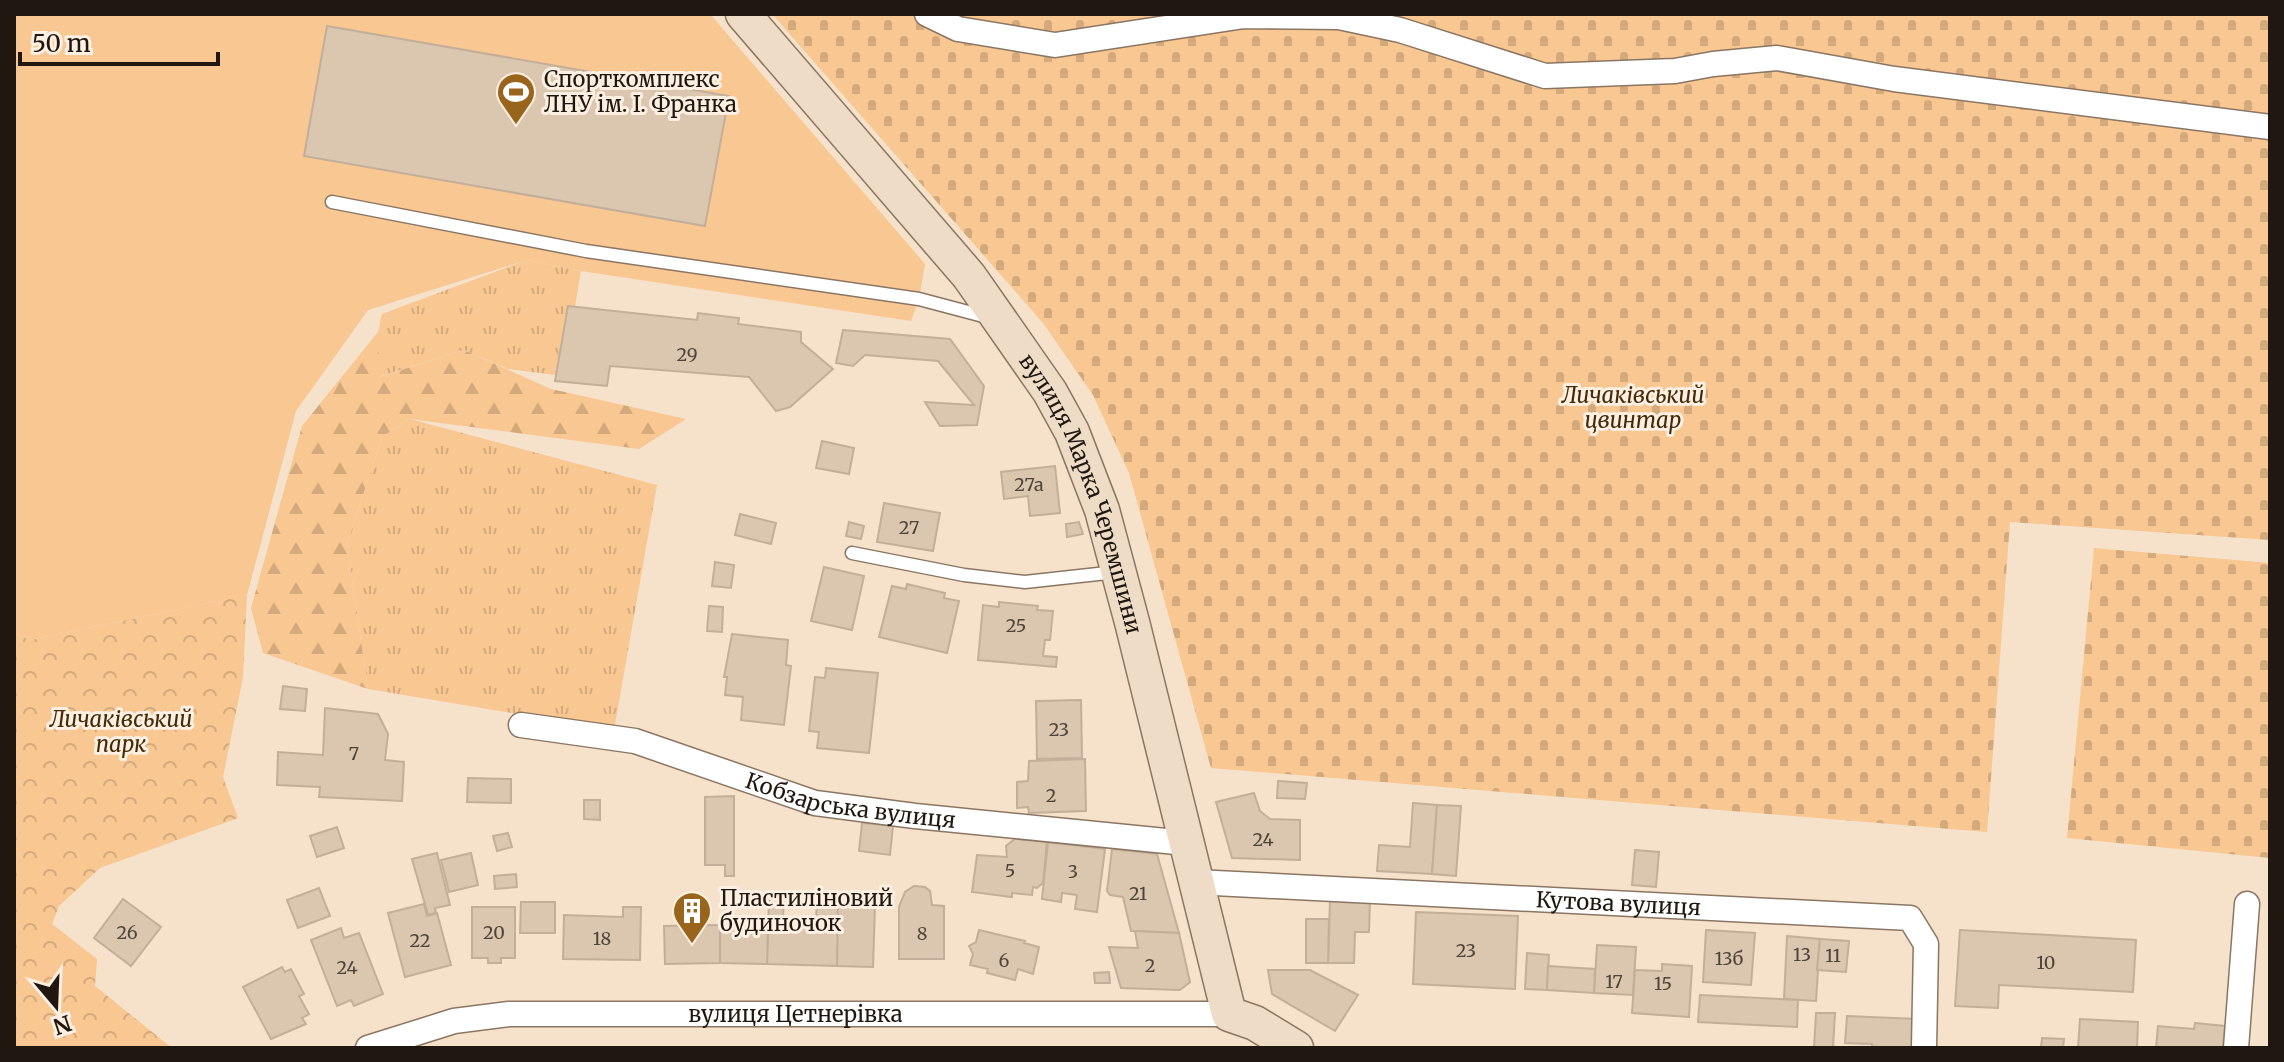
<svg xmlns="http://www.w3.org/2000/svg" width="2284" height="1062" font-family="Merriweather,serif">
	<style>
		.grass { fill: url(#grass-tufts) }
		.forest { fill: url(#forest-firs) }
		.cemetery { fill: url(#cemetery-stones) }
		.park { fill: url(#park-crowns) }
		.garden { fill: #f8c792 }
		.building { fill: #dbc6b0; stroke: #c3af99; stroke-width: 2 }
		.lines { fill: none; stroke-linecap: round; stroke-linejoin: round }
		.lane-casing { stroke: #8a7662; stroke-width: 15 }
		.street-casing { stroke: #8a7662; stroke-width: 27 }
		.secondary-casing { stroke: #8a7662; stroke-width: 37 }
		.lane { stroke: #fff; stroke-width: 12 }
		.street { stroke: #fff; stroke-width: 24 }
		.secondary { stroke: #eedcc7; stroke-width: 34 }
		.labels { text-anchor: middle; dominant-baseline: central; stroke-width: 6; stroke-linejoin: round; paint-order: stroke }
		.number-label { font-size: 18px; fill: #4f4438 }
		.poi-label { font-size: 22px; fill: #201810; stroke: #fdf0e2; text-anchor: start }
		.park-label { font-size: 22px; font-style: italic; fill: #442a07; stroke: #fdf0e2 }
		.street-label { font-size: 22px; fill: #201810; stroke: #fdf0e2 }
	</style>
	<defs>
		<pattern id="grass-tufts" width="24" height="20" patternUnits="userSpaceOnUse" patternTransform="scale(2)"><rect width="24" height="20" fill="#f8c792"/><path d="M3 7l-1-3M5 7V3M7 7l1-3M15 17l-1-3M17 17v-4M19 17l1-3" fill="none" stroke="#d4aa7d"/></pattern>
		<pattern id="forest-firs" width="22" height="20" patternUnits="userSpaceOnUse" patternTransform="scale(2)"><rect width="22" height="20" fill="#f8c792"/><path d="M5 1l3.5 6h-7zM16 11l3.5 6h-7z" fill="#d4aa7d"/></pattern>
		<pattern id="cemetery-stones" width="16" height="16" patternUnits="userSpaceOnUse" patternTransform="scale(2)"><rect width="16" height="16" fill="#f8c792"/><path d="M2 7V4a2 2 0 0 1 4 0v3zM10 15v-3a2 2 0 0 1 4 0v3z" fill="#d4aa7d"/></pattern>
		<pattern id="park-crowns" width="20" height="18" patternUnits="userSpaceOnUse" patternTransform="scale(2)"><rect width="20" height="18" fill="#f8c792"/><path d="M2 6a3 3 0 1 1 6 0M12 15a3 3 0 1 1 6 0" fill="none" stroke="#d4aa7d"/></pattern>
	</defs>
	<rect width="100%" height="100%" fill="#f6e1ca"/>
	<g class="grass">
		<path d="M527 260 581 271 563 376 508 369 464 350 378 377V332L382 314Z"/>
		<path d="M410 419 657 485 614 730 368 689 347 544 382 437Z"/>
	</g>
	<path class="forest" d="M378 332 379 377 464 350 551 389 686 419 639 449 410 419 382 437 347 544 368 689 263 653 251 608 302 426Z"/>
	<g class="cemetery">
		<path d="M772 14H2270V540L2010 522 1987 832 1211 768 1129 473 1093 395 1043 323Z"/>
		<path d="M2094 548 2270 563V858L2067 838Z"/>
	</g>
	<path class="park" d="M247 595 243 677 223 777 238 818 100 868 59 906 52 924 97 959 95 986 172 1048H14V633L30 640Z"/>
	<path class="garden" d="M14 14H710L925 264 919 299 911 321 581 271 527 260 368 310 296 411 247 595 30 640 14 633Z"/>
	<g class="building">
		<path d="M327 26 729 96 705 226 304 156Z"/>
		<path d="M568 306 697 320 698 313 739 318 738 324 801 332V342L833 369 790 407 776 411 749 377 610 366 607 386 555 381Z"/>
		<path d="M843 330 950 339 984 386 977 425 940 426 925 402 974 405 938 361 865 355 853 366 836 363Z"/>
		<path d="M822 441 854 448 849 474 816 468Z"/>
		<path d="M1055 466 1060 513 1030 516 1028 496 1004 499 1001 472Z"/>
		<path d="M884 503 940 513 933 551 877 542Z"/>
		<path d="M740 514 776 523 771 544 735 535Z"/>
		<path d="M849 522 864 526 861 539 846 536Z"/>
		<path d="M1079 522 1083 534 1067 537 1066 524Z"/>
		<path d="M715 562 734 565 731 588 712 586Z"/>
		<path d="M824 567 864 576 852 630 811 621Z"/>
		<path d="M907 584 945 593 944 598 959 601 947 653 879 637 892 586 906 589Z"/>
		<path d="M999 602 1038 606 1037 610 1053 611 1050 640H1045L1043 656 1057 657 1056 667 978 660 983 605 999 607Z"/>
		<path d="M709 606 723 607 722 632 707 631Z"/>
		<path d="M732 634 788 640 786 665 791 666 784 725 741 720 743 697 725 695 727 677H724Z"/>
		<path d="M826 668 878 673 869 753 817 748 819 732 809 731 815 677 825 678Z"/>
		<path d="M283 686 307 689 305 711 280 709Z"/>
		<path d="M1081 700 1082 758 1037 759 1036 701Z"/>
		<path d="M325 708 378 714 388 734 385 760 404 762 402 801 319 797 320 787 277 785 278 752 323 755Z"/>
		<path d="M1085 759 1086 811 1029 813 1028 807 1017 808V782L1028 781 1029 761Z"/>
		<path d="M468 778 511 779V803L467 802Z"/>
		<path d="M1278 781 1307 783 1305 799 1277 798Z"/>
		<path d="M1254 793 1260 811 1270 819 1300 820V860L1232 858 1216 802Z"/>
		<path d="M734 796V876H725V865H705V797Z"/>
		<path d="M584 800H600V820L584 819Z"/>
		<path d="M1413 803 1437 805 1432 874 1377 871 1379 845 1410 847Z"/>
		<path d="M1437 805 1461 806 1456 876 1432 874Z"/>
		<path d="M862 823 893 826 890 855 859 851Z"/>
		<path d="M337 827 344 848 317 857 310 836Z"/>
		<path d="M508 833 512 847 497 851 493 836Z"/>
		<path d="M1017 837 1047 842 1043 883 1037 888 1033 887 1032 895 1012 893V897L972 892 977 855 1007 857 1006 846Z"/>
		<path d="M1048 842 1105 849 1097 912 1075 909 1077 895 1062 893 1061 902 1042 899Z"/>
		<path d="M1112 849 1157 854 1179 933 1131 931 1123 897 1110 895 1107 891Z"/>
		<path d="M1635 850 1659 852 1656 887 1632 885Z"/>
		<path d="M437 853 450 905 435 908 436 913 428 915 412 859Z"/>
		<path d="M471 853 478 885 449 892 441 860Z"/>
		<path d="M516 874 517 887 495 889 494 876Z"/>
		<path d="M914 886 925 887 930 891 932 905 944 906V959H899V907L905 892Z"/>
		<path d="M319 888 330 916 298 928 287 900Z"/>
		<path d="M769 898 784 899 783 918H816L817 902H840L837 966 767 964Z"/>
		<path d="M123 899 161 927 131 966 94 938Z"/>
		<path d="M1330 900H1370L1369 932H1355L1354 963H1328Z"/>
		<path d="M521 902H555V933H520Z"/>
		<path d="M424 904 427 916 437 913 451 965 405 977 388 913Z"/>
		<path d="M838 904 875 906 873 967 837 966Z"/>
		<path d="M472 907H515V958H501V963H488V958H472Z"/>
		<path d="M623 907H641L640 960 563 959 564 915 623 917Z"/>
		<path d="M1416 912 1518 916 1515 989 1413 984Z"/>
		<path d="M1306 919H1329L1328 963H1306Z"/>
		<path d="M768 924 767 964 720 963V925Z"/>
		<path d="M720 925V963L665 964 664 926Z"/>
		<path d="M341 928 344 938 359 933 383 994 354 1006 351 1000 337 1006 311 940Z"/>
		<path d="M979 930 1025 941 1024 943 1039 947 1033 974 1018 969 1015 980 987 973 988 969 970 965 973 954 969 946 976 942Z"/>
		<path d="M1706 930 1755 933 1751 985 1703 982Z"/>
		<path d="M1960 930 2136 940 2133 992 1999 985 1998 1008 1955 1006Z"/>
		<path d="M1135 931 1179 933 1190 982 1180 990 1121 988 1109 947 1138 948Z"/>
		<path d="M1787 936 1820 939 1816 1001 1784 999Z"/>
		<path d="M1820 939 1849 941 1846 972 1817 970Z"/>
		<path d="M1597 945 1636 947 1633 995 1594 993Z"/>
		<path d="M1527 953 1549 955 1547 990 1525 989Z"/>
		<path d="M1662 964 1692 966 1689 1017 1632 1013 1635 970 1662 971Z"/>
		<path d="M1548 966 1595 969 1594 993 1547 990Z"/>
		<path d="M282 967 285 972 291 969 304 994 299 996 309 1014 302 1018 306 1024 271 1039 243 987Z"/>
		<path d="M1268 970H1310L1358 995 1335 1031 1272 994Z"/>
		<path d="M1109 972 1110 983H1095L1094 973Z"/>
		<path d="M1700 995 1798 1000 1797 1027 1698 1022Z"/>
		<path d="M1816 1013H1835L1833 1048H1814Z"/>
		<path d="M1847 1016 1917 1019 1915 1048H1872V1044L1845 1043Z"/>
		<path d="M2080 1019 2138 1022 2137 1048H2078Z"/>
		<path d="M2195 1023 2225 1026 2223 1048H2156L2158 1026 2194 1029Z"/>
		<path d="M2042 1038 2064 1039 2063 1048H2041Z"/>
	</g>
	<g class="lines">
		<defs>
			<g id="lane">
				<path d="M332 202 586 251 919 299 987 317"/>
				<path d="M852 553 964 575 1025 582 1116 572"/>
			</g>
			<g id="street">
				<path d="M927 14 958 29 1055 45 1244 16 1339 17 1400 30 1545 76 1675 71 1713 64 1777 58 1894 79 2270 127"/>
				<path id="s1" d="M521 725 635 741 815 803 915 816 1186 843"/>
				<path id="s2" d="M1195 882 1910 918 1926 944 1924 1048"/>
				<path id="s3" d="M368 1048 454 1021 509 1014H1229"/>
				<path d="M2236 1048 2247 904"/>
			</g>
			<g id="secondary">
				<path id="s4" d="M743 14 969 276 1050 392 1072 432 1102 510 1132 622 1229 1014 1255 1023 1296 1048"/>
			</g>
		</defs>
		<use href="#lane" class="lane-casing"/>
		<use href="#street" class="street-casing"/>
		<use href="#secondary" class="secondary-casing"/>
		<use href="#lane" class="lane"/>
		<use href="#street" class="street"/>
		<use href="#secondary" class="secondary"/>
	</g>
	<defs>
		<symbol id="stadium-pin" viewBox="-11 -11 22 30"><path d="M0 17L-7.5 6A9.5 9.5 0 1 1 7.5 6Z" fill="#99641c" stroke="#fdf0e2"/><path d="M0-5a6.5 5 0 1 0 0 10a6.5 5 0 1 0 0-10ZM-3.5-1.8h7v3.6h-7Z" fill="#fff"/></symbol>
		<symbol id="building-pin" viewBox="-11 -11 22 30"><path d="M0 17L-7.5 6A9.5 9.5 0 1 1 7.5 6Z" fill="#99641c" stroke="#fdf0e2"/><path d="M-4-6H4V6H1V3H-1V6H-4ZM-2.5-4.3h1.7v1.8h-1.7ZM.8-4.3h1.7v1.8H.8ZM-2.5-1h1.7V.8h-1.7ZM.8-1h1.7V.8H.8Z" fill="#fff"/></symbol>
	</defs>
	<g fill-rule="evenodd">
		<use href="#stadium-pin" x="494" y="70" width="44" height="60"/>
		<use href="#building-pin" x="670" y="889" width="44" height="60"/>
	</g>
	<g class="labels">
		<g class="number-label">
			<text x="687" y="354">29</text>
			<text x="1029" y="484">27а</text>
			<text x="909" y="527">27</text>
			<text x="1016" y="625">25</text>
			<text x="1059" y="729">23</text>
			<text x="354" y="753">7</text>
			<text x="1051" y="795">2</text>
			<text x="1263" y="839">24</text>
			<text x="1010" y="870">5</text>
			<text x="1073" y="871">3</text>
			<text x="1138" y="893">21</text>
			<text x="127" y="932">26</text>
			<text x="494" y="932">20</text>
			<text x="922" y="933">8</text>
			<text x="602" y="938">18</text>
			<text x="420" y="940">22</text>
			<text x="1466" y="950">23</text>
			<text x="1802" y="954">13</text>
			<text x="1833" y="955">11</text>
			<text x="1729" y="958">13б</text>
			<text x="1004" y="960">6</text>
			<text x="2046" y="962">10</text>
			<text x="1150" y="965">2</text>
			<text x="347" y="967">24</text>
			<text x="1614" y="981">17</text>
			<text x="1663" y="983">15</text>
		</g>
		<g class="poi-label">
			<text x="544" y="79">Спорткомплекс<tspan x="544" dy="25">ЛНУ ім. І. Франка</tspan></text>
			<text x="720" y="898">Пластиліновий<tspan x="720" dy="25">будиночок</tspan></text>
		</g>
		<g class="park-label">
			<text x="1633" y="395">Личаківський<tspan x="1633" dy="25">цвинтар</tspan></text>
			<text x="121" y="719">Личаківський<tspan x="121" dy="25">парк</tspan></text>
		</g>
		<g class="street-label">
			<text stroke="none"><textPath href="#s4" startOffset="594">вулиця Марка Черемшини</textPath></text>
			<text stroke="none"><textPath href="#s1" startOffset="340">Кобзарська вулиця</textPath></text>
			<text stroke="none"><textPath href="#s2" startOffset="424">Кутова вулиця</textPath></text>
			<text stroke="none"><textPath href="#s3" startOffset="432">вулиця Цетнерівка</textPath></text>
		</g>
	</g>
	<rect width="2284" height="1062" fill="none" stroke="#201810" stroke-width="32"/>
	<g transform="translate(56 1006) rotate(161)" stroke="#fdf0e2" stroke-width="6" paint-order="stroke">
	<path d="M0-6L14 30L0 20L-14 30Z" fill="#201810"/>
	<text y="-12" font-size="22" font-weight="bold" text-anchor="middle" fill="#201810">N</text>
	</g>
	<path d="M20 52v12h198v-12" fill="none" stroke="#201810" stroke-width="4"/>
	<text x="32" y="52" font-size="24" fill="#201810" stroke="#fdf0e2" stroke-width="6" paint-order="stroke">50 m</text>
</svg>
